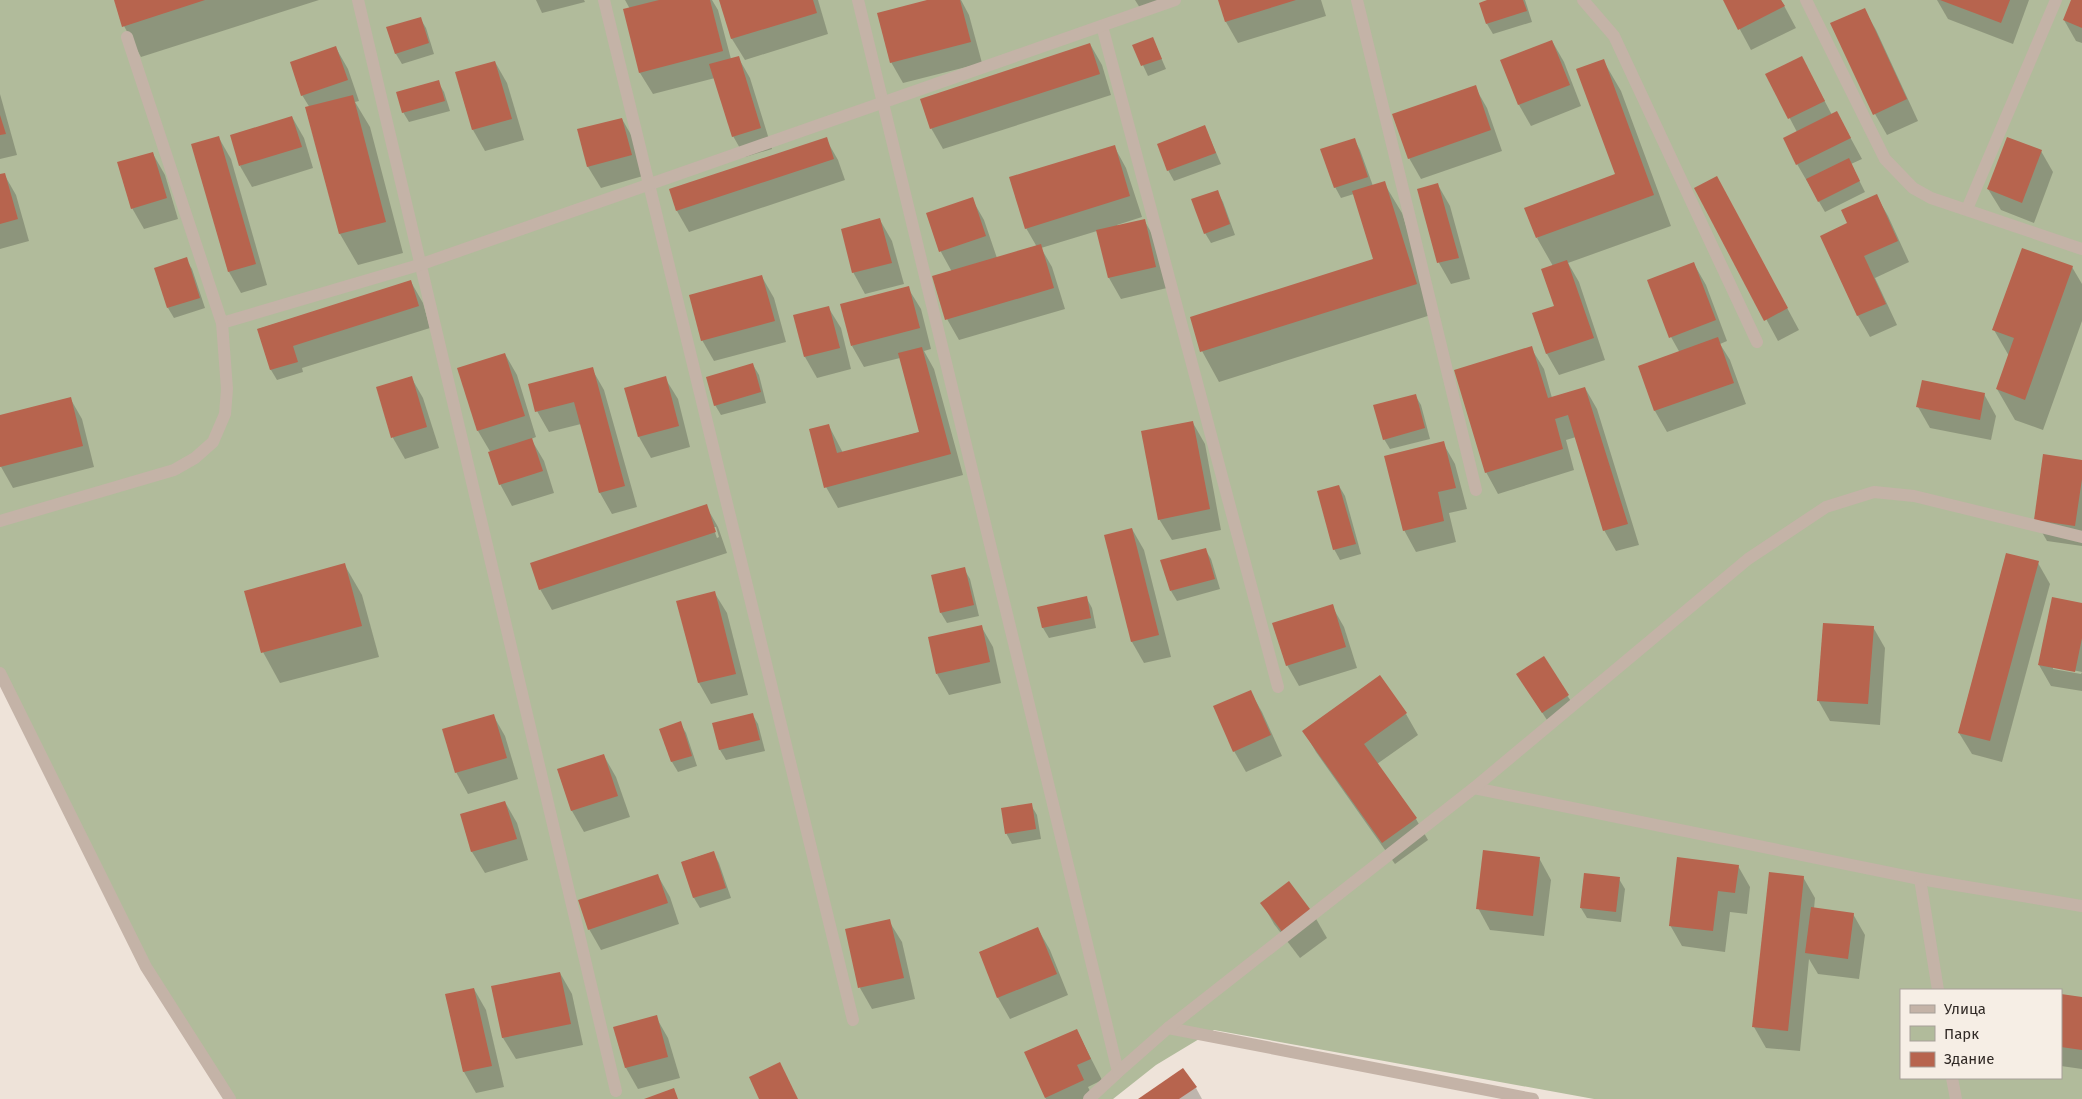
<svg xmlns="http://www.w3.org/2000/svg" width="2082" height="1099" font-family="'Fira Sans',sans-serif">
	<style>
		.green { fill: #b1bb9b; fill-rule: evenodd }
		.shadow { fill: #0003; fill-rule: evenodd }
		.building { fill: #b7644e }
		.lines { fill: none; stroke-linecap: round; stroke-linejoin: round }
		.minor { stroke: #c4b3a7; stroke-width: 12 }
	</style>
	<rect width="100%" height="100%" fill="#eee3d9"/>
	<path class="green" d="M0 0H2082V1099H1594L1214 1030 1156 1065 1113 1099H234L146 967 0 673ZM1901 990H2061V1078H1901Z"/>
	<g class="shadow">
		<path d="M115 0H319L141 57 124 26Z"/>
		<path d="M536 0H584L585 2 542 13Z"/>
		<path d="M625 0H712L718 10 731 59 738 57 750 78 772 149 745 157 733 136 715 78 653 94 640 73 624 10 630 9Z"/>
		<path d="M720 0H818L828 34 745 60 732 39Z"/>
		<path d="M932 0H961L969 15 982 63 903 83 891 62Z"/>
		<path d="M1135 0H1162L1140 8Z"/>
		<path d="M1219 0H1321L1326 16 1238 43 1226 22Z"/>
		<path d="M1491 0H1525L1532 22 1493 34 1487 24Z"/>
		<path d="M1724 0H1781L1796 28 1751 50Z"/>
		<path d="M1937 0H2029L2013 44 1948 19Z"/>
		<path d="M2072 0H2082V43L2076 41 2064 20Z"/>
		<path d="M1864 9 1876 30 1918 121 1887 135 1875 114 1832 24Z"/>
		<path d="M420 18 426 28 434 54 402 64 396 54 388 28Z"/>
		<path d="M1153 39 1166 69 1148 76 1134 46Z"/>
		<path d="M1552 41 1564 62 1581 106 1531 126 1519 105 1502 61Z"/>
		<path d="M1090 44 1102 65 1111 95 943 149 931 128Z"/>
		<path d="M336 48 348 69 359 101 355 102 370 127 403 253 358 265 340 234 307 108H310L302 95Z"/>
		<path d="M1603 60 1621 91 1671 226 1568 263 1579 282 1605 360 1559 375 1547 354 1534 314 1555 307 1553 266 1537 238 1616 175Z"/>
		<path d="M495 62 507 83 524 140 485 151 473 130Z"/>
		<path d="M1767 75 1813 79 1832 115 1837 113 1862 159 1851 164 1865 192 1825 212 1797 164V132Z"/>
		<path d="M438 82 444 92 450 111 409 122 403 112Z"/>
		<path d="M1475 87 1487 108 1502 151 1421 179 1409 158Z"/>
		<path d="M0 94 17 155 0 159Z"/>
		<path d="M292 117 304 138 313 168 252 187 240 166Z"/>
		<path d="M622 119 634 140 643 176 601 188 588 167 579 130Z"/>
		<path d="M1205 127 1221 164 1174 181 1168 170Z"/>
		<path d="M219 138 231 159 267 285 241 293 229 272Z"/>
		<path d="M826 139 838 160 845 180 689 232 677 211 670 190Z"/>
		<path d="M1354 139 1360 150 1373 186 1384 183 1402 213 1434 314 1219 382 1202 351 1375 260 1354 194 1341 198 1335 187Z"/>
		<path d="M1114 146 1126 168 1142 217 1117 225 1118 227 1144 220 1156 241 1167 288 1121 299 1109 278 1097 231 1041 248 1052 267 1065 309 959 340 947 319 952 272 941 252 928 214 972 199 984 220 997 258 1037 247 1026 228Z"/>
		<path d="M2041 151 2053 172 2034 223 2001 210 1988 189Z"/>
		<path d="M153 154 165 175 178 219 144 229 132 208Z"/>
		<path d="M4 174 16 195 29 241 0 249V175Z"/>
		<path d="M1438 185 1450 206 1470 279 1451 284 1439 263 1418 190Z"/>
		<path d="M1696 189 1728 198 1799 330 1778 341Z"/>
		<path d="M1217 191 1223 202 1235 235 1211 243 1205 233Z"/>
		<path d="M1876 195 1888 216 1909 262 1875 278 1897 325 1870 337 1858 316 1822 236 1849 224Z"/>
		<path d="M880 220 892 241 904 284 865 294 853 272Z"/>
		<path d="M186 259 192 269 205 308 174 318 168 308Z"/>
		<path d="M1694 264 1706 285 1727 341 1720 344 1730 360 1746 404 1667 432 1655 411 1640 367 1680 353 1671 337Z"/>
		<path d="M2072 267 2082 284V321L2043 430 2015 420 1997 389 2009 356 1994 330Z"/>
		<path d="M762 277 774 298 786 342 714 361 702 340Z"/>
		<path d="M411 282 423 303 430 328 302 368 303 372 277 380 271 370 258 329Z"/>
		<path d="M908 288 921 309 931 349 924 351 934 369 963 475 838 508 826 487 829 426 843 453 920 432 900 358 864 367 852 346Z"/>
		<path d="M828 307 841 328 851 369 817 378 805 357Z"/>
		<path d="M1531 348 1544 369 1552 398 1585 388 1597 409 1639 545 1616 551 1604 530 1576 437 1566 440 1574 470 1498 494 1486 472Z"/>
		<path d="M505 354 517 375 536 437 531 439 544 461 554 493 512 506 500 484 491 453 478 431Z"/>
		<path d="M753 365 759 375 766 403 721 415 715 405Z"/>
		<path d="M592 369 604 390 637 507 612 514 600 493 581 424 549 432 537 411Z"/>
		<path d="M411 377 423 398 439 448 405 459 393 438 377 388Z"/>
		<path d="M665 378 678 399 690 447 651 458 639 437Z"/>
		<path d="M1984 394 1996 416 1991 440 1930 428 1918 407Z"/>
		<path d="M1415 395 1421 405 1430 439 1390 449 1384 439Z"/>
		<path d="M70 398 82 419 94 467 13 488 0 465V416Z"/>
		<path d="M1193 423 1205 444 1221 530 1172 540 1159 519Z"/>
		<path d="M1443 443 1455 464 1467 509 1449 513 1456 542 1416 552 1404 530Z"/>
		<path d="M2082 461V546L2047 541 2035 520Z"/>
		<path d="M1339 486 1345 496 1361 554 1340 560 1334 549Z"/>
		<path d="M706 506 718 527 727 553 552 610 540 589ZM713 527H716L719 537 717 538Z"/>
		<path d="M1132 529 1144 550 1171 657 1144 663 1132 642 1105 536Z"/>
		<path d="M1205 549 1211 559 1220 589 1177 601 1171 591Z"/>
		<path d="M2038 563 2050 584 2002 762 1972 754 1959 733Z"/>
		<path d="M344 564 362 595 379 657 280 683 263 652Z"/>
		<path d="M964 569 970 579 979 616 947 623 941 613Z"/>
		<path d="M714 592 727 613 748 695 711 704 699 683 678 602Z"/>
		<path d="M1086 597 1092 608 1096 628 1049 638 1043 628 1038 608Z"/>
		<path d="M2082 605V691L2051 686 2039 665ZM2053 666 2082 672 2081 674 2053 669Z"/>
		<path d="M1332 606 1344 627 1357 668 1299 686 1287 665Z"/>
		<path d="M981 626 993 647 1001 683 949 695 937 674Z"/>
		<path d="M1873 627 1885 648 1880 725 1830 721 1818 700Z"/>
		<path d="M1543 658 1574 706 1549 723 1524 685Z"/>
		<path d="M1250 691 1262 712 1282 756 1246 772 1234 751Z"/>
		<path d="M752 714 758 724 765 751 726 760 720 750 714 724Z"/>
		<path d="M1406 714 1418 735 1377 764 1416 819 1428 840 1395 864 1316 752 1304 731Z"/>
		<path d="M493 715 505 736 518 779 468 794 456 772Z"/>
		<path d="M680 723 686 733 697 766 678 772 672 762 661 730Z"/>
		<path d="M604 756 616 777 630 817 584 832 572 811 558 770Z"/>
		<path d="M505 802 517 823 528 860 485 873 472 852 462 814Z"/>
		<path d="M1031 805 1037 815 1041 839 1012 844 1006 833Z"/>
		<path d="M713 852 719 863 731 898 700 908 694 898 682 862Z"/>
		<path d="M1539 858 1551 880 1544 936 1490 930 1478 908Z"/>
		<path d="M1738 866 1750 887 1747 914 1730 912 1725 952 1682 946 1670 925Z"/>
		<path d="M658 876 670 897 679 924 601 950 589 929Z"/>
		<path d="M1803 877 1815 898 1814 909 1853 914 1865 935 1859 979 1818 974 1809 959 1800 1051 1766 1048 1754 1027Z"/>
		<path d="M1619 879 1625 889 1621 922 1587 918 1581 908Z"/>
		<path d="M1262 903 1315 917 1327 938 1300 958 1274 924Z"/>
		<path d="M889 921 902 942 915 999 872 1009 860 988Z"/>
		<path d="M1038 929 1050 950 1068 995 1010 1019 998 998 980 952Z"/>
		<path d="M560 973 572 994 583 1045 516 1059 503 1038 493 987Z"/>
		<path d="M474 989 486 1010 504 1087 476 1093 464 1072 446 995Z"/>
		<path d="M2061 995 2082 998V1069L2061 1066Z"/>
		<path d="M656 1017 668 1038 680 1078 638 1089 626 1068 615 1028Z"/>
		<path d="M1077 1031 1102 1080 1088 1087 1094 1099H1046L1026 1053Z"/>
		<path d="M1196 1088 1202 1099H1140Z"/>
	</g>
	<g class="building">
		<path d="M114 0H205L122 27Z"/>
		<path d="M659 0H710L723 51 639 73 623 9Z"/>
		<path d="M719 0H813L817 13 731 39Z"/>
		<path d="M927 0H960L971 42 890 63 877 13Z"/>
		<path d="M1218 0H1296L1225 22Z"/>
		<path d="M1487 0H1523L1527 11 1486 24 1479 3Z"/>
		<path d="M1723 0H1781L1785 6 1738 30Z"/>
		<path d="M1940 0H2010L2001 23Z"/>
		<path d="M2071 0H2082V28L2063 20Z"/>
		<path d="M1865 8 1907 99 1873 115 1830 23Z"/>
		<path d="M421 17 429 43 395 54 386 27Z"/>
		<path d="M1153 37 1162 59 1141 66 1132 45Z"/>
		<path d="M1552 40 1570 85 1518 105 1500 60Z"/>
		<path d="M1090 43 1100 74 930 129 920 99Z"/>
		<path d="M336 46 348 80 301 96 290 62Z"/>
		<path d="M739 56 761 128 732 137 709 64Z"/>
		<path d="M1802 56 1825 101 1788 119 1765 74Z"/>
		<path d="M1604 59 1654 195 1536 238 1524 208 1615 174 1576 69Z"/>
		<path d="M495 61 512 119 472 130 455 72Z"/>
		<path d="M439 80 445 101 402 113 396 92Z"/>
		<path d="M1476 85 1491 130 1408 159 1392 114Z"/>
		<path d="M353 95 386 222 339 234 305 107Z"/>
		<path d="M1837 111 1851 138 1796 165 1783 138Z"/>
		<path d="M0 115 6 134 0 135Z"/>
		<path d="M292 116 302 147 239 166 230 135Z"/>
		<path d="M622 118 632 155 587 167 577 129Z"/>
		<path d="M1205 125 1216 153 1167 171 1157 144Z"/>
		<path d="M219 136 256 264 228 272 191 144Z"/>
		<path d="M827 137 834 159 676 211 669 189Z"/>
		<path d="M2007 137 2042 150 2022 203 1987 189Z"/>
		<path d="M1355 138 1368 177 1334 188 1320 149Z"/>
		<path d="M1115 145 1130 196 1025 229 1009 177Z"/>
		<path d="M153 152 167 198 131 209 117 162Z"/>
		<path d="M1849 158 1860 181 1818 202 1806 179Z"/>
		<path d="M5 173 18 219 0 224V174Z"/>
		<path d="M1717 176 1788 308 1764 321 1694 188Z"/>
		<path d="M1385 181 1417 284 1200 352 1190 317 1373 259 1352 191Z"/>
		<path d="M1438 183 1459 258 1437 263 1417 189Z"/>
		<path d="M1218 190 1230 224 1204 234 1191 199Z"/>
		<path d="M1877 194 1898 241 1864 256 1886 304 1857 316 1820 236 1847 223 1841 210Z"/>
		<path d="M973 197 986 236 939 252 926 213Z"/>
		<path d="M880 218 892 263 852 273 841 229Z"/>
		<path d="M1145 219 1156 267 1108 278 1096 230Z"/>
		<path d="M1041 244 1054 288 945 320 932 276Z"/>
		<path d="M2022 248 2073 266 2025 400 1996 389 2014 338 1992 330Z"/>
		<path d="M187 257 200 298 167 308 154 268Z"/>
		<path d="M1567 260 1594 338 1546 354 1532 313 1554 306 1541 269Z"/>
		<path d="M1694 262 1716 320 1669 338 1647 280Z"/>
		<path d="M762 275 775 321 701 341 689 295Z"/>
		<path d="M411 280 419 306 293 346 298 362 270 370 257 329Z"/>
		<path d="M909 286 920 328 851 346 840 304Z"/>
		<path d="M829 306 840 348 804 357 793 315Z"/>
		<path d="M1718 337 1734 383 1654 411 1638 366Z"/>
		<path d="M1532 346 1548 398 1585 387 1628 524 1603 531 1568 415 1555 419 1563 449 1485 473 1454 370Z"/>
		<path d="M922 347 951 454 824 488 809 429 829 424 837 453 919 432 898 353Z"/>
		<path d="M505 353 525 416 477 431 457 368Z"/>
		<path d="M753 363 761 392 714 406 706 377Z"/>
		<path d="M593 367 625 486 599 493 574 402 535 412 528 384Z"/>
		<path d="M412 376 427 427 391 438 376 387Z"/>
		<path d="M666 376 679 426 638 437 624 388Z"/>
		<path d="M1922 380 1985 393 1980 420 1916 407Z"/>
		<path d="M1416 394 1425 428 1383 440 1373 405Z"/>
		<path d="M71 397 83 446 0 467V415Z"/>
		<path d="M1193 421 1210 509 1158 520 1141 431Z"/>
		<path d="M532 438 543 471 499 485 488 452Z"/>
		<path d="M1444 441 1456 488 1438 492 1444 521 1403 531 1384 456Z"/>
		<path d="M2043 454 2082 460V479L2075 526 2034 520Z"/>
		<path d="M1339 485 1356 544 1333 550 1317 491Z"/>
		<path d="M707 504 716 532 539 590 530 563Z"/>
		<path d="M1132 528 1159 635 1131 642 1104 535Z"/>
		<path d="M1206 548 1215 579 1170 591 1160 560Z"/>
		<path d="M2006 553 2039 561 1990 741 1958 733Z"/>
		<path d="M345 563 362 626 261 653 244 591Z"/>
		<path d="M965 567 974 605 940 613 931 575Z"/>
		<path d="M715 591 736 674 698 683 676 601Z"/>
		<path d="M1087 596 1091 618 1042 628 1037 607Z"/>
		<path d="M2052 597 2082 603V638L2075 672 2038 665Z"/>
		<path d="M1333 604 1346 647 1286 666 1272 623Z"/>
		<path d="M1823 623 1874 626 1868 704 1817 701Z"/>
		<path d="M982 625 990 662 936 674 928 637Z"/>
		<path d="M1544 656 1569 695 1542 713 1516 674Z"/>
		<path d="M1380 675 1407 713 1364 744 1417 818 1382 843 1302 731Z"/>
		<path d="M1251 690 1271 735 1233 752 1213 706Z"/>
		<path d="M753 713 760 740 719 750 712 723Z"/>
		<path d="M494 714 507 758 455 773 442 729Z"/>
		<path d="M681 721 692 756 671 762 659 729Z"/>
		<path d="M604 754 618 796 571 811 557 769Z"/>
		<path d="M505 801 517 839 471 852 460 814Z"/>
		<path d="M1032 803 1036 829 1005 834 1001 808Z"/>
		<path d="M1483 850 1540 857 1533 916 1476 909Z"/>
		<path d="M714 851 726 888 693 898 681 862Z"/>
		<path d="M1677 857 1739 865 1735 893 1718 891 1713 931 1669 926Z"/>
		<path d="M1769 872 1804 876 1788 1031 1752 1027Z"/>
		<path d="M1584 873 1620 877 1616 912 1580 908Z"/>
		<path d="M658 874 668 903 588 930 578 900Z"/>
		<path d="M1289 881 1316 917 1287 938 1260 903Z"/>
		<path d="M1811 907 1854 913 1848 959 1805 953Z"/>
		<path d="M890 919 904 978 858 988 845 929Z"/>
		<path d="M1038 927 1057 974 997 998 979 952Z"/>
		<path d="M560 972 571 1024 502 1038 491 986Z"/>
		<path d="M474 988 492 1066 463 1072 445 994Z"/>
		<path d="M2061 994 2082 997V1050L2061 1047Z"/>
		<path d="M657 1015 668 1057 625 1068 613 1027Z"/>
		<path d="M1077 1029 1091 1059 1077 1065 1084 1080 1045 1098 1024 1052Z"/>
		<path d="M780 1062 798 1099H759L749 1077Z"/>
		<path d="M1183 1068 1197 1087 1179 1099H1138Z"/>
		<path d="M674 1088 678 1099H644Z"/>
	</g>
	<g class="lines">
		<g class="minor">
			<path d="M358 0 616 1091"/>
			<path d="M604 0 853 1020"/>
			<path d="M858 0 1118 1072 1089 1099"/>
			<path d="M1357 0 1476 490"/>
			<path d="M1583 0 1614 36 1757 342"/>
			<path d="M1806 0 1885 159 1913 188 1931 198 2082 249"/>
			<path d="M1102 26 1278 687"/>
			<path d="M1967 209 2056 0"/>
			<path d="M222 323 419 265 1175 0"/>
			<path d="M0 521 174 470 195 458 213 442 225 414 227 389 222 323 127 37"/>
			<path d="M0 673 146 967 230 1099"/>
			<path d="M1474 788 1920 879 2082 906"/>
			<path d="M1920 879 1938 990"/>
			<path d="M1168 1028 1533 1099"/>
			<path d="M1118 1072 1168 1028 1474 788 1748 559 1826 507 1874 492 1914 496 2082 537"/>
			<path d="M1952 1078 1956 1099"/>
		</g>
	</g>
	<rect x="1900" y="989" width="162" height="90" fill="#f6eee5" stroke="#a7a099"/>
	<rect x="1910" y="1005" width="25" height="8" fill="#c4b3a7" stroke="#a7a099"/>
	<text x="1944" y="1014" font-size="15" fill="#312a26">Улица</text>
	<rect x="1910" y="1026" width="25" height="15" fill="#b1bb9b" stroke="#a7a099"/>
	<text x="1944" y="1039" font-size="15" fill="#312a26">Парк</text>
	<rect x="1910" y="1052" width="25" height="15" fill="#b7644e" stroke="#a7a099"/>
	<text x="1944" y="1064" font-size="15" fill="#312a26">Здание</text>
</svg>
